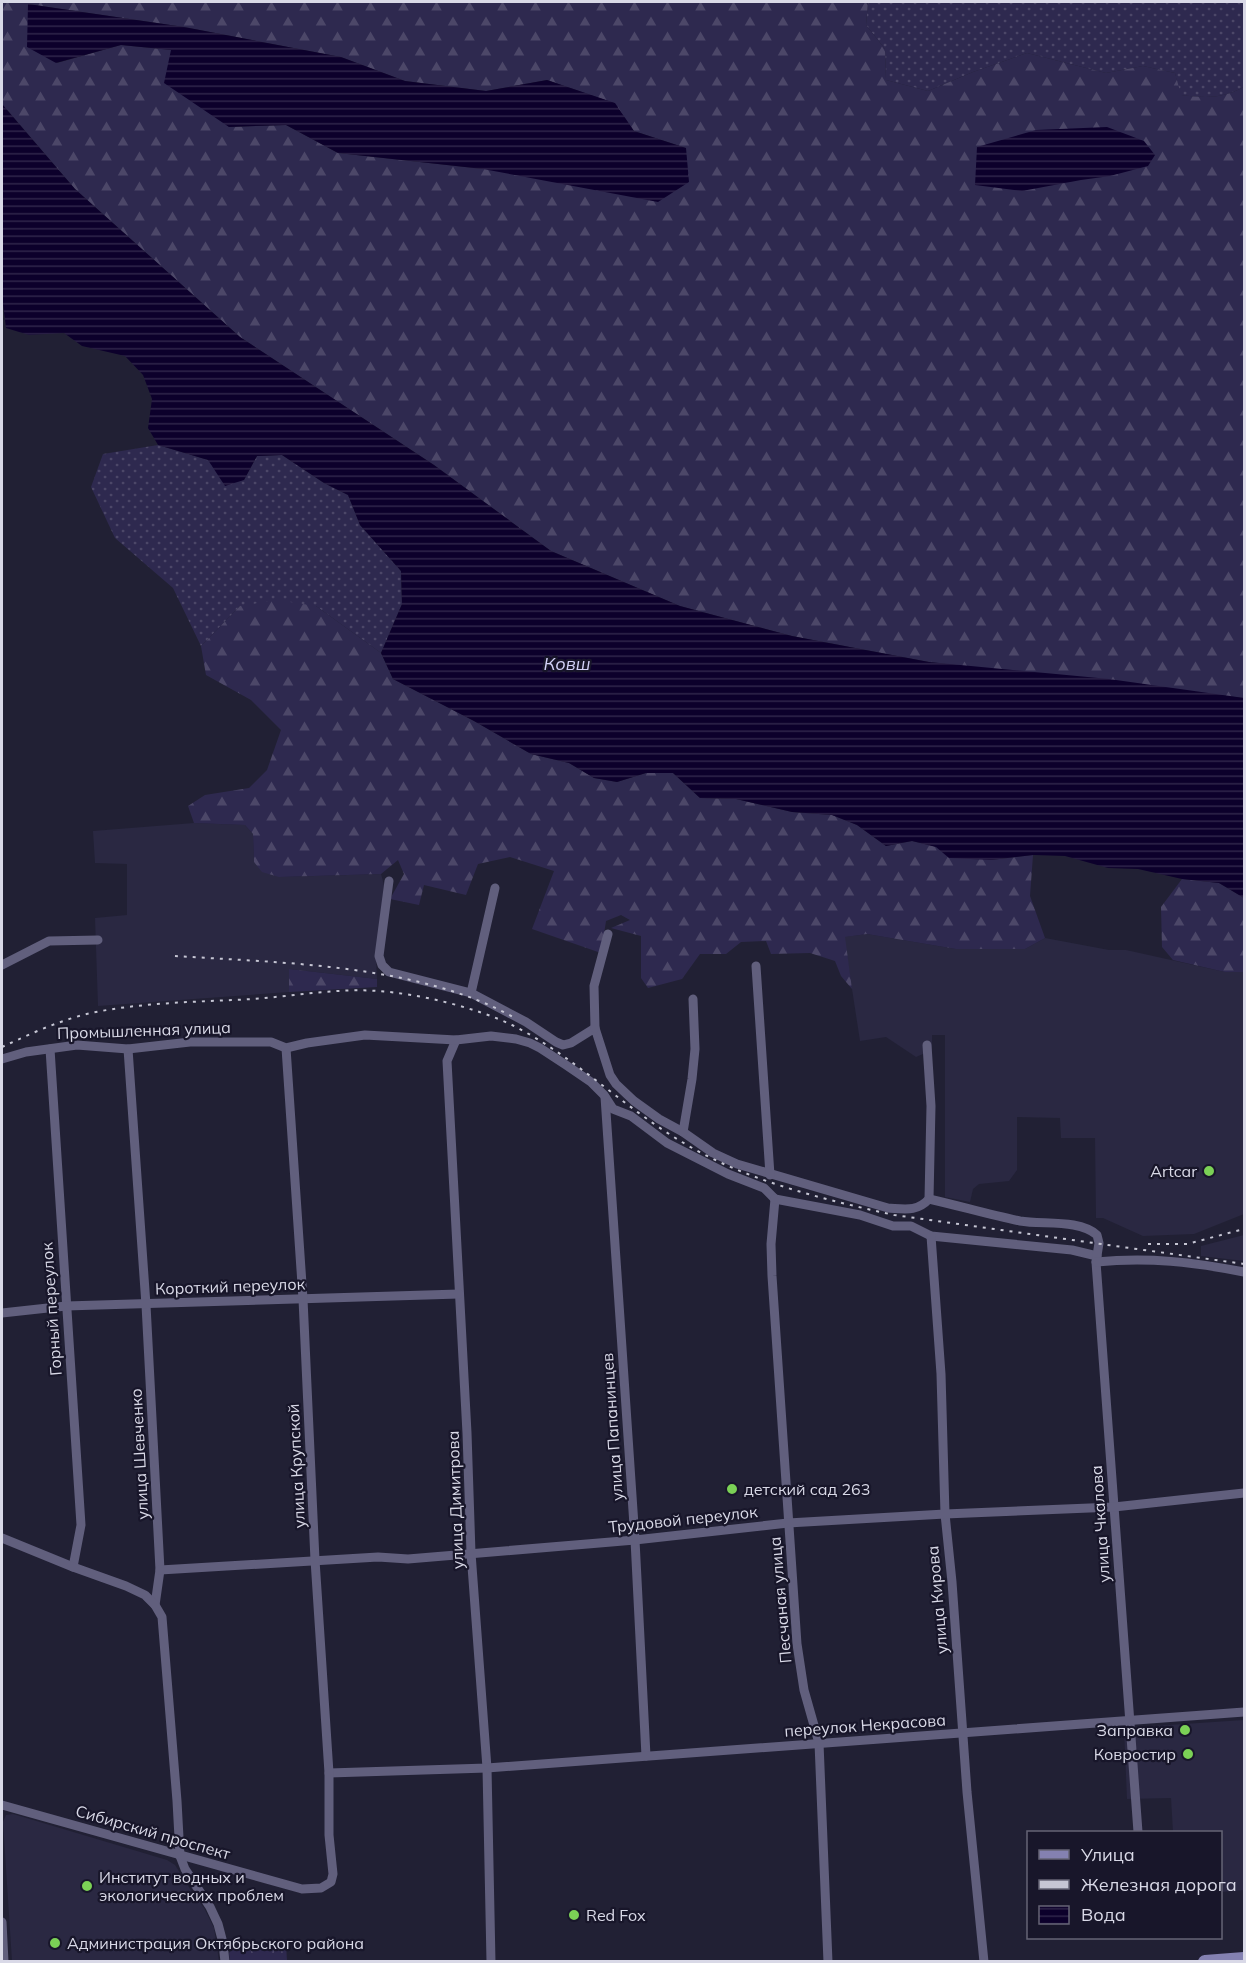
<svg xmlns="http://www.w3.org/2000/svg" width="1246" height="1963" font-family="Mulish,sans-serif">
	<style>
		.built { fill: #2a2842 }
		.grass { fill: url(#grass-dots) }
		.forest { fill: url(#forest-firs); fill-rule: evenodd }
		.park { fill: url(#park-crowns) }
		.water { fill: url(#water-rules) }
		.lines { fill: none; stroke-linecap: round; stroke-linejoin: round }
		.minor { stroke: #615f7d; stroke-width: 9 }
		.secondary { stroke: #8481b1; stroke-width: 14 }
		.rail { stroke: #c6c6d4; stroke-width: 2; stroke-dasharray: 3 6; stroke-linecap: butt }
		.poi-dot { fill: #7bd156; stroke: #18162a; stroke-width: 2 }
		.labels { text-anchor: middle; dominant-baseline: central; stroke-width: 4.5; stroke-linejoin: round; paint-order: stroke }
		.street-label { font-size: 16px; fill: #d9d9e7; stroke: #18162a }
		.poi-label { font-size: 16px; fill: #d9d9e7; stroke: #18162a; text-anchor: start }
		.water-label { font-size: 18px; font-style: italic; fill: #d3d1f8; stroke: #18162a }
	</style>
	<defs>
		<pattern id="grass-dots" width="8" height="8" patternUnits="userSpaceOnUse" patternTransform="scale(1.5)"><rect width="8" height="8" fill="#2e294f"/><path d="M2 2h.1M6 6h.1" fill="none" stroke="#4c4768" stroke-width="1.8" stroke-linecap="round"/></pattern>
		<pattern id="forest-firs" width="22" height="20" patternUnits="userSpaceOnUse" patternTransform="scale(1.5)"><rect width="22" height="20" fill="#2e294f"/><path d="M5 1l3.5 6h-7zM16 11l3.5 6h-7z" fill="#4c4768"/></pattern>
		<pattern id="park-crowns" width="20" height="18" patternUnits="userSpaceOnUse" patternTransform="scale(1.5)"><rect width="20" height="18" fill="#2e294f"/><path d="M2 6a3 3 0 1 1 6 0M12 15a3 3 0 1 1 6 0" fill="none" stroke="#4c4768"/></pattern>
		<pattern id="water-rules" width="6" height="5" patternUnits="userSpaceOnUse" patternTransform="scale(1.5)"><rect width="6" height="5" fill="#0c002b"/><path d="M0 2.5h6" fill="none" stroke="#2f254a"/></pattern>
	</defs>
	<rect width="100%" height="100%" fill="#212034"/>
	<g class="built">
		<path d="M194 823 245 825 253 834 254 862 280 877 381 874 384 885 376 957 377 979 289 969V992L98 1006 95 918 127 915V864L95 863 93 831Z"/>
		<path d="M867 934 956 949H1025L1045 938 1109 950H1126L1225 972H1244V1214L1194 1234 1143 1236 1103 1218H1096L1095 1138H1061L1060 1118 1017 1117V1170L1009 1181 979 1184 973 1189 970 1202 945 1197V1035H932V1050L916 1057 886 1037 860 1041 844 937Z"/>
		<path d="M1244 1235V1261L1201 1256V1246Z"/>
		<path d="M1244 1720V1890L1221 1892 1220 1832H1173L1171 1798 1127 1799 1124 1728Z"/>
		<path d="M13 1814 167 1860 175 1865 190 1889 204 1908 214 1928 219 1961H12L3 1822 6 1815Z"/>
	</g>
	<g class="grass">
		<path d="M868 2H1244V87C1221 99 1206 98 1180 95L1175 73 1143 66 1106 73 1027 53 973 72 928 91 886 80 885 49 866 25Z"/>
		<path d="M158 445 208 460 244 480 257 456 282 455 324 483 348 495 360 525 401 571 402 604 381 653 316 606H240L201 646 173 588 115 538 91 487 103 454Z"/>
	</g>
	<g class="forest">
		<path d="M2 2H868L866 25 885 49 886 80 928 91 973 72 1027 53 1106 73 1143 66 1175 73 1181 95C1206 98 1221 99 1244 87V698L929 662 792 636 680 606 551 551 434 465 240 337 75 189 2 104ZM28 4 184 27 341 57 405 81 486 91 547 80 614 103 634 131 686 148 483 169 338 153 286 125 229 127 172 50 121 45 57 63Z"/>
		<path d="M277 600 316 606 381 653 393 679 474 721 531 754 569 763 594 778 617 782 646 773H673L700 798 736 799 792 812 832 815 857 825 886 846 912 841 991 860 1033 855 1030 896 1045 938 1025 949H956L867 934 845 937 852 989 841 976 835 961 810 953 771 954 766 941 741 942 726 954H700L682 979 648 988 641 978V936L611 928 630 920 621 915 606 921 601 953 532 929 554 871 510 857 478 864 466 895 424 885 419 905 390 899 404 874 398 860 381 874 279 877 262 872 254 862 253 834 245 825 194 823 188 806 205 795 249 788 267 770 281 730 251 700 206 675 201 646 240 606Z"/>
		<path d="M1182 879 1219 883 1244 898V972H1225L1173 960 1162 947 1161 907Z"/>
		<path d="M289 969 377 979V987L289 992Z"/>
	</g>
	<path class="park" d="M286 1944 287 1961H230L229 1953 233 1948Z"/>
	<g class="water">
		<path d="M28 4 184 27 341 57 405 81 486 91 547 80 615 103 634 131 686 148 689 182 658 202 483 169 338 153 286 125 229 127 164 83 171 50 121 45 56 63 27 47Z"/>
		<path d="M2 104 75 189 240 337 434 465 551 551 680 606 792 636 929 662 1109 679 1244 698V898L1219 883 1182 879 1138 869 1108 868 1065 856 1033 855 991 860 949 858 936 847 912 841 886 846 857 825 832 815 792 812 736 799 700 798 673 773H646L617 782 594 778 569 763 531 754 474 721 393 679 381 653 402 604 401 571 360 525 348 495 324 483 282 455 257 456 244 480 225 486 208 460 158 445 148 428 152 399 143 375 125 356 82 346 64 333 29 335 6 328 2 296Z"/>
		<path d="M1107 127 1144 141 1155 155 1148 166 1110 176 1081 180 1022 191 975 185 977 147 1036 130Z"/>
	</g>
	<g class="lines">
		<g class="minor">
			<path d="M389 881 379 956 382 965 389 972 471 993 526 1022 556 1042 563 1045 571 1043 595 1028 610 1075 616 1084 634 1101 659 1119 683 1132 713 1153 737 1164 888 1208C905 1209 917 1212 929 1199"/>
			<path d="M2 965 49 941 98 940"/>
			<path d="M756 966 770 1175"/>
			<path d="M471 993 495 888"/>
			<path d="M595 1028 594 986 608 934"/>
			<path d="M456 1040 447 1061 467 1433 471 1553 487 1768 491 1962"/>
			<path d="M927 1045 931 1106 929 1199"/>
			<path d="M50 1049 81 1525 73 1567"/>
			<path d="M128 1049 146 1305 160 1570 155 1605"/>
			<path d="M2 1059 26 1052 77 1045 128 1049 190 1042H271L286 1048 307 1043 365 1035 456 1040 491 1036 516 1039 530 1043 540 1048 566 1065 591 1082 604 1095 613 1109 631 1116 667 1143 728 1174 764 1188 775 1199"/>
			<path d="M605 1097 635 1540 646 1756"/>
			<path d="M683 1132 692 1079 695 1049 693 999"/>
			<path d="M775 1199 771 1244 772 1276 797 1644 804 1690 819 1743 828 1962"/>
			<path d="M775 1199 860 1215 893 1226H911L931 1236 1072 1250 1097 1256"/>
			<path d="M929 1199C960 1206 990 1215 1020 1221 1043 1225 1079 1219 1097 1235L1099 1243 1096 1262 1138 1832"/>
			<path d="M931 1236 941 1374 945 1514 952 1582 967 1792 984 1962"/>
			<path d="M1096 1262C1149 1257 1193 1262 1244 1272"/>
			<path d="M2 1313 66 1306 459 1294"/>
			<path d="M2 1538 73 1567 126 1586 145 1595 155 1605 162 1617 177 1801 180 1856 185 1869 210 1907 218 1924 223 1943 225 1962"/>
			<path d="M160 1570 378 1557 408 1559 635 1540 788 1523 945 1514 1114 1507 1244 1493"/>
			<path d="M329 1773 487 1768 1244 1712"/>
			<path d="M2 1805 302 1889 321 1888 331 1882 333 1874 329 1835V1773L315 1560 303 1299 286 1048"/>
			<path d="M2 1922 4 1962"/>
		</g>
		<path class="secondary" d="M1205 1962 1244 1959"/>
		<g class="rail">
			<path d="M175 956C282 963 418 964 513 1017"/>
			<path d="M2 1047C30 1034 60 1020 91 1013 144 1002 199 1002 253 999 294 996 337 988 378 991 420 994 474 1007 512 1025 574 1056 623 1107 682 1142 746 1181 822 1199 894 1215L1244 1264"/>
			<path d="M1148 1244H1187L1244 1229"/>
		</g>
	</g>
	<g class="poi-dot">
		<circle cx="1209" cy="1171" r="6"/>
		<circle cx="732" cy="1489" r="6"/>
		<circle cx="1185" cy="1730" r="6"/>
		<circle cx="1188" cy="1754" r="6"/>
		<circle cx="87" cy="1886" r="6"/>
		<circle cx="574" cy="1915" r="6"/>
		<circle cx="55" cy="1943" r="6"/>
	</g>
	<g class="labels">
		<g class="street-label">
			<text transform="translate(144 1030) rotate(-2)">Промышленная улица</text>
			<text transform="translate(230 1286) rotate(-2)">Короткий переулок</text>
			<text transform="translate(51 1309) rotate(-94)">Горный переулок</text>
			<text transform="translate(612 1427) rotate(-94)">улица Папанинцев</text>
			<text transform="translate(139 1454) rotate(-93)">улица Шевченко</text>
			<text transform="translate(296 1466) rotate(-93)">улица Крупской</text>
			<text transform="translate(455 1500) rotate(-92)">улица Димитрова</text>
			<text transform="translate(683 1519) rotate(-6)">Трудовой переулок</text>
			<text transform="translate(1100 1524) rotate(-94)">улица Чкалова</text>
			<text transform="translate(780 1600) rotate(-95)">Песчаная улица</text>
			<text transform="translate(937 1600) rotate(-95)">улица Кирова</text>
			<text transform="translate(865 1725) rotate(-4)">переулок Некрасова</text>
			<text transform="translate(153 1832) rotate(16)">Сибирский проспект</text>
		</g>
		<g class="poi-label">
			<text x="1197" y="1171" text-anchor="end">Artcar</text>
			<text x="744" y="1489">детский сад 263</text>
			<text x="1173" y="1730" text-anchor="end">Заправка</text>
			<text x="1176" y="1754" text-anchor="end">Ковростир</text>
			<text x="99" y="1877">Институт водных и<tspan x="99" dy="18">экологических проблем</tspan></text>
			<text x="586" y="1915">Red Fox</text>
			<text x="67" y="1943">Администрация Октябрьского района</text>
		</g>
		<g class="water-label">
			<text x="567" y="663">Ковш</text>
		</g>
	</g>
	<rect width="1246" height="1963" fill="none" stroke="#d9d9e7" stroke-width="6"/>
	<rect x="1027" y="1831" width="195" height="108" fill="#18162a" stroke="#656476" stroke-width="1.5"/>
	<rect x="1039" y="1850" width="30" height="9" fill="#8481b1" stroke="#656476" stroke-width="1.5"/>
	<text x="1081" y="1861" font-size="18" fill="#d9d9e7">Улица</text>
	<rect x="1039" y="1880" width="30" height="9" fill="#c6c6d4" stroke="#656476" stroke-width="1.5"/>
	<text x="1081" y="1891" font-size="18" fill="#d9d9e7">Железная дорога</text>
	<rect x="1039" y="1906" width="30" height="18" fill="url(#water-rules)" stroke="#656476" stroke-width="1.5"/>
	<text x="1081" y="1921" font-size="18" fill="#d9d9e7">Вода</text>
</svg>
